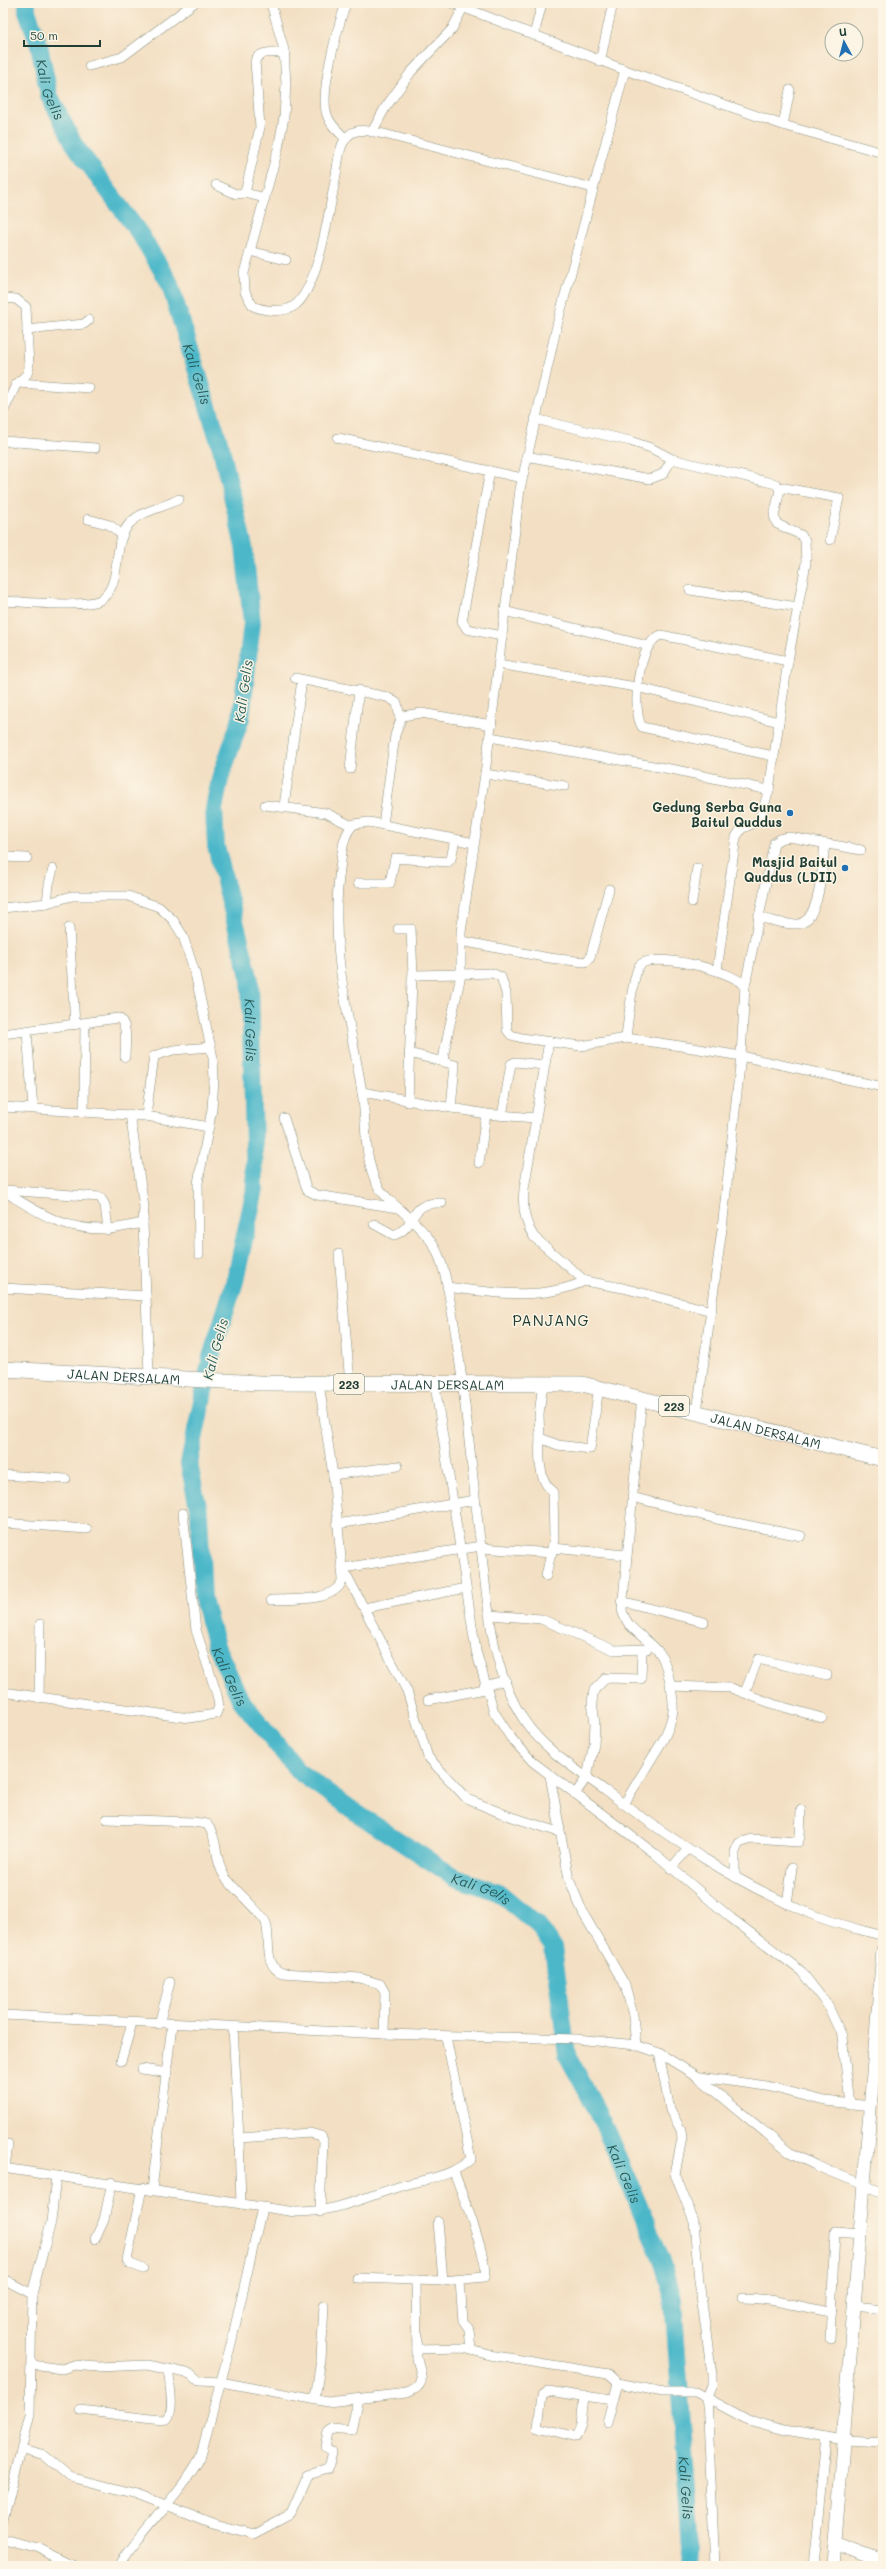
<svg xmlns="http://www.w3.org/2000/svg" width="886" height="2569" font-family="Mali,sans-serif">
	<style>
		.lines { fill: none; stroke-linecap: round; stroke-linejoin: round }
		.river { stroke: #4cb7c9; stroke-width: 18 }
		.street-casing { stroke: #898e7c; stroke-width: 10 }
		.secondary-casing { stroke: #898e7c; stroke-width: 14 }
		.primary-casing { stroke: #898e7c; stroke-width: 16 }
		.street { stroke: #fff; stroke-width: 9 }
		.secondary { stroke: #fff; stroke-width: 13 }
		.primary { stroke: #fff; stroke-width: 15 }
		.poi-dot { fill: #1f6fb2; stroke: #fcf5e5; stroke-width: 1.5 }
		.labels { text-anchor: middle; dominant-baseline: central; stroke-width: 3; stroke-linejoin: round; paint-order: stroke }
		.shield { fill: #fcf5e5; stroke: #617469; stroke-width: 1 }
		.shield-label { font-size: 12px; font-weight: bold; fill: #1f3d34 }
		.poi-label { font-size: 13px; font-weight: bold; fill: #1f3d34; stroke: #fcf5e5; text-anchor: end }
		.street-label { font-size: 13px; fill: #1f3d34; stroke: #fcf5e5 }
		.water-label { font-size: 14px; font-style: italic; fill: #2a5c59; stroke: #fcf5e5 }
		.quarter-label { font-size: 15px; letter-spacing: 1px; fill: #1f3d34; stroke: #fcf5e5 }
	</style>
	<rect width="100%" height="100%" fill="#fcf5e5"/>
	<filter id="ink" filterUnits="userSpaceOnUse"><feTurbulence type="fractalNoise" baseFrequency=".025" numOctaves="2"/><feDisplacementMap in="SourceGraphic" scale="8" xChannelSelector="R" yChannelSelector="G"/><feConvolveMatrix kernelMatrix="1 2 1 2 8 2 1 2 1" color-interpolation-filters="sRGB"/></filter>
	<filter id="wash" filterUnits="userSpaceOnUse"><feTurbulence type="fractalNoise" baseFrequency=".012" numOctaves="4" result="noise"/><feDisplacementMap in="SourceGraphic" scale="16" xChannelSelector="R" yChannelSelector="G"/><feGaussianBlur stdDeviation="0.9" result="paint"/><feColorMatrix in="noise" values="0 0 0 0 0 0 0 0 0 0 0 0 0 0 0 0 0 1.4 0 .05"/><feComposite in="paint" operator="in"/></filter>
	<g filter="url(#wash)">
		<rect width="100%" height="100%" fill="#f3dfc3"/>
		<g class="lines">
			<path class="river" id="s1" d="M27 3V11L39 45 49 95 74 144 140 234 169 282 221 448 244 547 252 623 241 718 220 779 214 809 216 846 250 980 255 1189 235 1281 211 1357 189 1464 199 1512 203 1599 216 1646 240 1699 299 1772 361 1816 456 1878 498 1892 538 1925 553 1947 567 2055 598 2112 636 2199 663 2263 673 2299 691 2547 690 2566"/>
		</g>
	</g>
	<g filter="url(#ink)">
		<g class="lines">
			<defs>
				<g id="street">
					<path d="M271 3 284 50 286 84 284 117 278 149 244 273 245 292 253 306C264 311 284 313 294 306 319 289 330 205 336 175 338 163 339 143 349 135 358 127 373 132 384 134L593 188"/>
					<path d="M452 3 625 70 783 125 883 153"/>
					<path d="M534 35 542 3"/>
					<path d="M600 62 613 3"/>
					<path d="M89 66 122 57 194 3"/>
					<path d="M625 70 557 325 520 489 485 774 461 932V974L492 973 501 977 506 993 507 1030 511 1035 522 1038 581 1046 626 1038 687 1047 741 1056 883 1087"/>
					<path d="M783 125 790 90"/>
					<path d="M372 132 385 108 411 72 452 29 463 8"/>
					<path d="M346 139C339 132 330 125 327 115 319 92 338 27 346 3"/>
					<path d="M216 185 236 194 245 193"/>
					<path d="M265 198 245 193 260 127 255 61C259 50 276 52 285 54"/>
					<path d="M250 251 286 260"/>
					<path d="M3 298 16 299 26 307 29 368 27 374 16 385 3 412"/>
					<path d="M27 330 84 324 89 320"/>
					<path d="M19 383 89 388"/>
					<path d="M535 419 630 441 651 448 672 459 776 484 780 490 774 516 777 524 801 535 805 540 806 563 788 661 769 790 759 821 741 829 736 837 717 970"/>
					<path d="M338 438 522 478"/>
					<path d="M3 441 95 448"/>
					<path d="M526 456 650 479 663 474 672 459"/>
					<path d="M490 471 462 621 467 629 502 636"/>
					<path d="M779 487 839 498 830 540"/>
					<path d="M88 519 110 525 122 535"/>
					<path d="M690 590 798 607"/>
					<path d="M3 601C23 602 85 608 100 600 111 593 114 581 116 569 118 553 119 535 130 523 143 510 163 508 179 499"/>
					<path d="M504 611 649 646"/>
					<path d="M498 664 636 687 779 722"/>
					<path d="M295 678 387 697 397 703 400 718"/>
					<path d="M490 737 676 770 769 790"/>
					<path d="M773 756 642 727C631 709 638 642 661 635L788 661"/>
					<path d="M350 769 359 690"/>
					<path d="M485 774 565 786"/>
					<path d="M265 805 326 813 352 826"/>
					<path d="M284 806 302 680"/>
					<path d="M383 825 395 735 402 716 421 713 492 725"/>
					<path d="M474 843 369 822 354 824C342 835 342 854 340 869 329 948 349 1015 362 1092 367 1122 363 1159 378 1186 383 1196 393 1203 402 1211 430 1237 439 1245 447 1284 464 1371 470 1460 481 1548 488 1604 491 1671 524 1720 544 1750 577 1770 606 1791 671 1839 736 1883 811 1914 834 1924 859 1929 883 1936"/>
					<path d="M3 857 27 858"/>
					<path d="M358 883H390L395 858 448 862 451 859 455 839"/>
					<path d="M692 902 697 868"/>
					<path d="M47 903 49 884 53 869"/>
					<path d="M3 908 47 903 72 896H128L159 907 173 920 183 936 195 973 213 1058 214 1079 212 1109 198 1183 199 1254"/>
					<path d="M758 917C771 920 784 925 797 924 821 923 822 863 825 845"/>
					<path d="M69 928 75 1025"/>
					<path d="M398 929H411L413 976"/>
					<path d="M461 941 549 958 585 962 590 958 609 889"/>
					<path d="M745 986 774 843 780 839 789 837 861 850"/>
					<path d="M27 1032 33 1108"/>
					<path d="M3 1034 118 1018C129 1022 125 1046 125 1057"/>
					<path d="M626 1038C628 1022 632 978 639 966 650 950 735 971 745 986L741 1056 722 1229 697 1412"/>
					<path d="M549 1041 524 1189C522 1207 524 1222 534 1237L585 1281 623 1288 712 1311"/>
					<path d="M409 1053 455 1065 451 1108"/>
					<path d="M362 1092 486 1114 535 1118"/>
					<path d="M408 1102 412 978 414 975 461 974C456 1003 447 1031 443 1061"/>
					<path d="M3 1107 146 1116 209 1127"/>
					<path d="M84 1111 85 1023"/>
					<path d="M130 1114 144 1207 143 1223"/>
					<path d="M146 1116 154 1056 173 1050 211 1047"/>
					<path d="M502 1116 511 1064 515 1062 544 1065"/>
					<path d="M284 1118 307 1190 317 1195 398 1208"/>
					<path d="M479 1163 486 1114"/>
					<path d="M4 1190 100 1197 105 1205 108 1230"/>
					<path d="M3 1191C40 1213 62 1230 107 1229 119 1229 131 1225 143 1223L146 1296"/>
					<path d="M374 1224 394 1235C418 1227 407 1201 442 1203"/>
					<path d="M339 1254 350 1384"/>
					<path d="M447 1287C494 1293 541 1301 585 1281"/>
					<path d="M3 1288 146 1296 149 1375"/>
					<path d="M543 1382 539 1415 540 1438 558 1445 590 1449 599 1387"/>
					<path d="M435 1385 476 1651 494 1712 511 1738 533 1762 654 1853 731 1918 801 1971 828 2006 842 2036 850 2104"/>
					<path d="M540 1438C539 1454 538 1482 553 1491L554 1539 546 1576"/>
					<path d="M3 1475 66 1479"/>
					<path d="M333 1475 398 1466"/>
					<path d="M632 1497 717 1519 801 1536"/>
					<path d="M3 1523 87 1529"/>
					<path d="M338 1524 475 1500"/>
					<path d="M481 1546 343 1568 407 1691 428 1757 467 1799 506 1815 559 1832"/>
					<path d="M481 1548 552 1553"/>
					<path d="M553 1548 625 1555"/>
					<path d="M271 1600C292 1599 335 1603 343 1579L333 1475 319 1384"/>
					<path d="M621 1601 704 1622"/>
					<path d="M364 1608 466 1588"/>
					<path d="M490 1615 541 1619 614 1650 647 1649"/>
					<path d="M484 1686 506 1680"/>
					<path d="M670 1686 731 1688 773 1704 822 1718"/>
					<path d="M3 1692 189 1718 216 1714 219 1706 217 1695 196 1630 183 1513"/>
					<path d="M745 1692 758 1659 827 1675"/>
					<path d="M39 1698 40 1624"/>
					<path d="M428 1700 485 1689"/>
					<path d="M550 1776 569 1879 583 1913 625 1985 633 2015 636 2045"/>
					<path d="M575 1794 587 1777 594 1744 595 1723 592 1702 594 1690 606 1678 641 1679 642 1650"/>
					<path d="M624 1804 663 1740C668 1730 672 1721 673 1710 674 1697 667 1660 658 1651 645 1636 627 1630 622 1610L642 1397"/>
					<path d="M107 1819 193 1822 207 1824C219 1840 214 1861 225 1877 232 1887 264 1916 266 1923 271 1938 263 1966 282 1973L360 1978 380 1984 385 1993 384 2034"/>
					<path d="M671 1868 688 1849"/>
					<path d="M735 1877V1852L739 1843 752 1839 798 1842 800 1837 801 1810"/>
					<path d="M787 1904 792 1868"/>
					<path d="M3 2015 384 2034 577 2039 636 2045 659 2053 698 2077 789 2152 815 2165 883 2193"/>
					<path d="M159 2024 170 1982"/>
					<path d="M233 2027 239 2138 241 2204"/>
					<path d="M659 2053 670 2110 681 2130 682 2138 675 2174 694 2222 699 2281 712 2375V2385L707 2397 715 2566"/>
					<path d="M121 2061 132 2023"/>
					<path d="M142 2069 168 2073"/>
					<path d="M700 2077 767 2086 825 2101 871 2106"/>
					<path d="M239 2138 310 2133 321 2136 323 2140 320 2212"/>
					<path d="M3 2168 295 2212C337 2212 359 2199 398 2187 426 2178 448 2179 471 2159L446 2037"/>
					<path d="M5 2168 8 2144"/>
					<path d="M142 2188 127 2260 131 2264 143 2269"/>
					<path d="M152 2190 172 2025"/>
					<path d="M95 2239 104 2220 112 2182"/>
					<path d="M357 2278 443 2281 438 2221"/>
					<path d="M3 2279 32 2294 30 2415 3 2521"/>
					<path d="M443 2281 484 2277C491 2266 460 2188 454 2172"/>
					<path d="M460 2281 463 2321 469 2330 471 2349"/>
					<path d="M32 2294 51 2222 56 2176"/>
					<path d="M742 2298C774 2298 800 2307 832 2312"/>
					<path d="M854 2306 883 2309"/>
					<path d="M830 2339 835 2232 860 2234"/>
					<path d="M417 2349 463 2348 490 2355 608 2374 618 2383 663 2392H696L748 2420 785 2430 845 2440 883 2442"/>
					<path d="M32 2365 62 2369 74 2365 98 2367 148 2365 191 2374 199 2381 221 2382 328 2402 407 2393C428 2385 421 2376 417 2359L416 2280"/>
					<path d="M584 2396 581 2425 576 2437 538 2427 542 2395 548 2391 581 2396H584L613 2400"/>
					<path d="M315 2398 321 2360 324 2306"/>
					<path d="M80 2410C94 2411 161 2422 167 2419 176 2410 168 2382 169 2369"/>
					<path d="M607 2423 618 2383"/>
					<path d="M22 2450 45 2456 70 2477 137 2494 212 2523 253 2534 291 2514 308 2475 328 2469 332 2452 325 2447 328 2432 333 2429 351 2431 358 2399"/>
					<path d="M3 2539 38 2548 75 2566"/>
					<path d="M119 2566C143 2528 178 2497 200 2458L231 2344 262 2208"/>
					<path d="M813 2566 826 2437"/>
				</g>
				<g id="secondary">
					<path d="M835 2543 883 2561"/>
					<path d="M833 2566 883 1950"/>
				</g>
				<g id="primary">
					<path id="s2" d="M3 1369 260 1383 582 1384 883 1459"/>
				</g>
			</defs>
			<use href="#street" class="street-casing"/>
			<use href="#secondary" class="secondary-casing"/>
			<use href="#primary" class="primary-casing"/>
			<use href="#street" class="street"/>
			<use href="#secondary" class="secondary"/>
			<use href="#primary" class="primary"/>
		</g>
	</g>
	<g class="poi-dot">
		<circle cx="790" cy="813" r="4"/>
		<circle cx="845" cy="868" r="4"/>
	</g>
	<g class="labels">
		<g class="shield">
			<rect x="334" y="1374" width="30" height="20" rx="3"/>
			<rect x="659" y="1396" width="30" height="20" rx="3"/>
		</g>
		<g class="shield-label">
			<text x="349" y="1384">223</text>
			<text x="674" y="1406">223</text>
		</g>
		<g class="poi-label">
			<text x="782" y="806">Gedung Serba Guna<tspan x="782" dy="15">Baitul Quddus</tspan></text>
			<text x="837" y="861">Masjid Baitul<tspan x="837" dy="15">Quddus (LDII)</tspan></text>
		</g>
		<g class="street-label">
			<text stroke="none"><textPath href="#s2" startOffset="121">JALAN DERSALAM</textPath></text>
			<text stroke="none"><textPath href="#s2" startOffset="445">JALAN DERSALAM</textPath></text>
			<text stroke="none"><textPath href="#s2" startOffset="769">JALAN DERSALAM</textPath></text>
		</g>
		<g class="water-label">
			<text stroke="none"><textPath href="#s1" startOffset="90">Kali Gelis</textPath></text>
			<text stroke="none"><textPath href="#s1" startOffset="414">Kali Gelis</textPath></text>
			<text transform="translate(243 691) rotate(-82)">Kali Gelis</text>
			<text stroke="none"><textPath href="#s1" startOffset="1086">Kali Gelis</textPath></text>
			<text transform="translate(215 1349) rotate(-75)">Kali Gelis</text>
			<text stroke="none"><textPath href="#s1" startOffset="1746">Kali Gelis</textPath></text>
			<text stroke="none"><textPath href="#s1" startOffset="2082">Kali Gelis</textPath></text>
			<text stroke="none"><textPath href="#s1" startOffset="2418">Kali Gelis</textPath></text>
			<text stroke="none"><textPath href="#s1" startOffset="2742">Kali Gelis</textPath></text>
		</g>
		<g class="quarter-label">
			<text x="551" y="1320">PANJANG</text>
		</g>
	</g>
	<rect width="886" height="2569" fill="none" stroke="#fcf5e5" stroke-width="16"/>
	<g transform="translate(844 42) rotate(353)"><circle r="19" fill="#fcf5e5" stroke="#a4ab9e"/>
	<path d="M0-3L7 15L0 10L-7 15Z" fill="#1f6fb2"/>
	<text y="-6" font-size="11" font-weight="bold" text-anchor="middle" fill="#1f3d34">U</text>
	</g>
	<path d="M24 40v6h76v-6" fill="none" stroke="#1f3d34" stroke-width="2"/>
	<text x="30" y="40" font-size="12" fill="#1f3d34" stroke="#fcf5e5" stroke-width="3" paint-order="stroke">50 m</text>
</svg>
